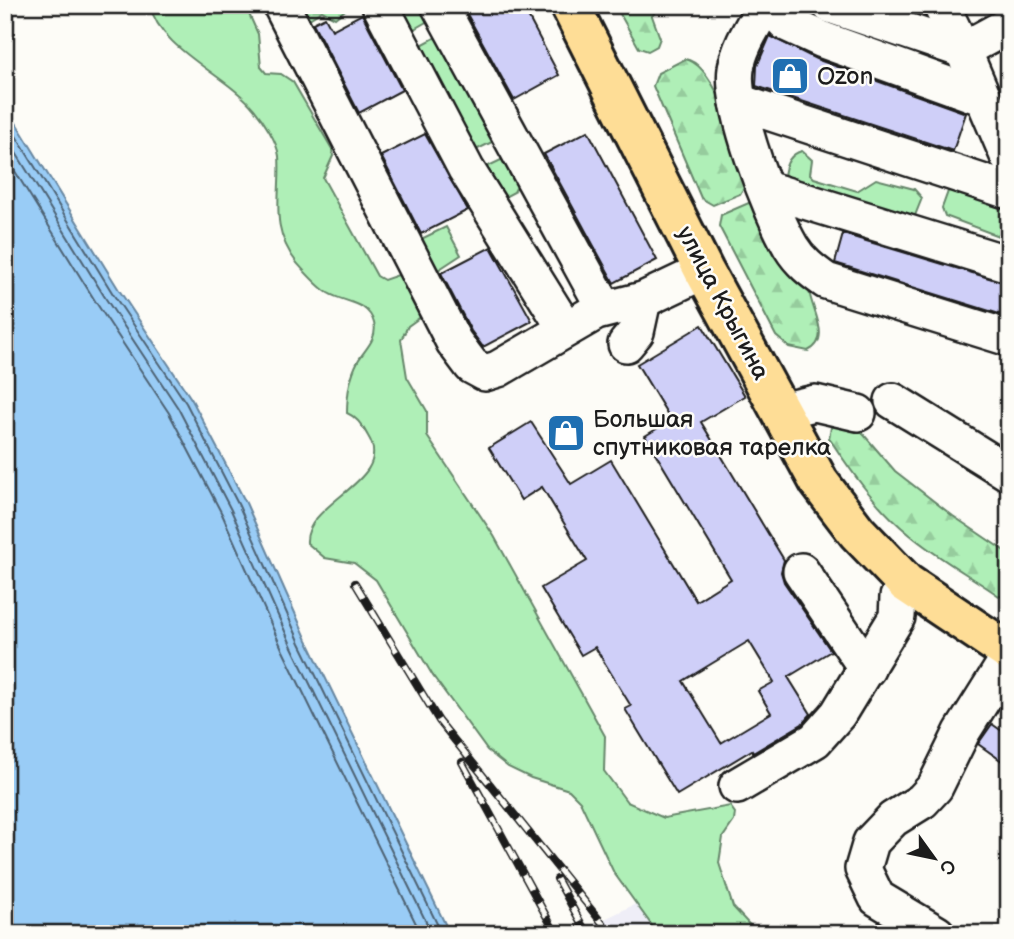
<svg xmlns="http://www.w3.org/2000/svg" width="1014" height="939" font-family="'Balsamiq Sans',sans-serif">
	<style>
		.built { fill: #efeef7 }
		.grass { fill: #afefb7; stroke: #66866a; stroke-width: 2 }
		.forest { fill: url(#forest-firs); stroke: #66866a; stroke-width: 2 }
		.water { fill: #99ccf6; stroke: #67869f; stroke-width: 2 }
		.lines { fill: none; stroke-linecap: round; stroke-linejoin: round }
		.shore { stroke: #4e6273; stroke-width: 2 }
		.building { fill: #cfcff8; stroke: #1c1c1c; stroke-width: 2; fill-rule: evenodd }
		.minor-casing { stroke: #1c1c1c; stroke-width: 40 }
		.major-casing { stroke: #1c1c1c; stroke-width: 44 }
		.minor { stroke: #fdfcf7; stroke-width: 35 }
		.major { stroke: #fedd96; stroke-width: 38 }
		.rail-casing { stroke: #1c1c1c; stroke-width: 8 }
		.rail { stroke: #fdfcf7; stroke-width: 5; stroke-dasharray: 16; stroke-linecap: butt }
		.labels { text-anchor: middle; dominant-baseline: central; stroke-width: 5; stroke-linejoin: round; paint-order: stroke }
		.poi-label { font-size: 24px; fill: #1c1c1c; stroke: #fdfcf7; text-anchor: start }
		.street-label { font-size: 24px; fill: #1c1c1c; stroke: #fdfcf7 }
	</style>
	<defs>
		<pattern id="forest-firs" width="22" height="20" patternUnits="userSpaceOnUse" patternTransform="scale(1.75)"><rect width="22" height="20" fill="#afefb7"/><path d="M5 1l3.5 6h-7zM16 11l3.5 6h-7z" fill="#96cc9d"/></pattern>
	</defs>
	<rect width="100%" height="100%" fill="#fdfcf7"/>
	<filter id="ink" filterUnits="userSpaceOnUse"><feTurbulence type="fractalNoise" baseFrequency=".0143" numOctaves="2"/><feDisplacementMap in="SourceGraphic" scale="14" xChannelSelector="R" yChannelSelector="G"/><feConvolveMatrix kernelMatrix="1 2 1 2 8 2 1 2 1" color-interpolation-filters="sRGB"/></filter>
	<g filter="url(#ink)">
		<path class="built" d="M697 874 718 934H574Z"/>
		<g class="grass">
			<path d="M150 5H245L258 34 261 67 266 73 281 74 293 82 332 149 333 156 323 178 377 276 384 280 398 275 405 277 422 316 408 326 401 340 407 377 427 411V436L494 536 605 736 604 771 627 802 664 818 730 806 735 813 734 821 723 837 719 863 733 907 758 934H658L614 873 580 801 569 790 531 778 508 767 487 750 433 676 376 580 354 563 325 558 307 543C304 502 396 481 368 436 363 426 357 417 347 413 347 396 350 376 358 361 365 349 378 339 374 323 368 301 345 303 328 293 317 286 305 272 297 263 268 226 282 195 279 156 277 141 263 120 254 109 227 75 159 49 150 5Z"/>
			<path d="M392 5H429L428 21 414 29H407Z"/>
			<path d="M438 36 494 141 472 152 416 48Z"/>
			<path d="M802 151 812 160 810 174 814 178 857 191 876 179 914 189 922 198 914 218 784 177C785 165 790 154 802 151Z"/>
			<path d="M503 159 518 184 514 192 497 201 480 170Z"/>
			<path d="M950 186 1009 198V240L945 216 942 208Z"/>
			<path d="M446 227 461 255 435 272 419 240Z"/>
		</g>
		<g class="forest">
			<path d="M293 5H350V6L335 18 322 11 306 21Z"/>
			<path d="M615 5H661L652 16 660 38 657 46 648 51 639 48Z"/>
			<path d="M685 59C717 64 739 152 749 180L740 194 713 205 701 198 653 86 658 73Z"/>
			<path d="M751 202 809 290C811 310 833 339 808 351L789 347 776 336 719 226 721 215Z"/>
			<path d="M832 422 858 428 895 471 953 516 1009 554V598L999 596C969 575 936 557 909 534 876 507 852 473 829 438Z"/>
		</g>
		<path class="water" d="M5 105 119 290 192 400 246 503 307 640 450 934H5Z"/>
		<g class="lines">
			<g class="shore">
				<path d="M5 118 113 294 186 403 239 506 300 643 442 934"/>
				<path d="M5 135 106 299 178 408 231 510 292 647 432 934"/>
				<path d="M5 155 97 304 169 413 222 514 283 651 421 934"/>
			</g>
		</g>
		<g class="building">
			<path d="M462 5H522L559 75 514 100Z"/>
			<path d="M362 14 402 90 359 113 313 23 325 17 332 30Z"/>
			<path d="M770 36 816 59 966 113 953 151 756 86 757 66Z"/>
			<path d="M588 131 657 260 614 283 544 154Z"/>
			<path d="M425 134 468 210 421 234 381 156Z"/>
			<path d="M843 234 1009 284V317L835 263Z"/>
			<path d="M491 247 532 321 483 347 471 331 441 273Z"/>
			<path d="M702 325 745 396 701 422 784 560 781 572 784 582 831 651 788 677 811 714 802 724 753 753 752 750 677 795 625 709 631 706 595 647 581 655 541 588 587 561 542 487 521 500 489 448 531 422 571 484 611 460 696 601 731 579 645 436 671 420 637 364ZM749 641 774 682 758 691 771 713 721 743 683 681Z"/>
			<path d="M992 724 1009 736V766L978 744Z"/>
		</g>
		<g class="lines">
			<defs>
				<g id="minor">
					<path d="M281 5 454 342 472 366 485 373 498 369 596 312 643 300 704 271"/>
					<path d="M380 5 466 169 565 328"/>
					<path d="M439 5 605 309"/>
					<path d="M765 5C754 25 739 47 736 69 730 106 771 214 791 247 800 262 812 271 826 281L1009 338"/>
					<path d="M769 5 786 23 823 40 984 98"/>
					<path d="M830 5 963 50 1009 158"/>
					<path d="M941 5 963 50 1009 25"/>
					<path d="M738 102 1009 191"/>
					<path d="M766 189 1009 264"/>
					<path d="M626 344 636 332 643 300"/>
					<path d="M893 401 1009 473"/>
					<path d="M780 411 815 403 858 413"/>
					<path d="M801 571 867 669"/>
					<path d="M737 786 815 740 838 714 897 617 898 597 906 583"/>
					<path d="M937 934 877 898 863 869 871 842 893 819 922 801 935 787 962 732 1009 657"/>
				</g>
				<path id="major" d="M570 5 704 271 819 482 857 532 906 583 1009 652"/>
			</defs>
			<use href="#minor" class="minor-casing"/>
			<use href="#major" class="major-casing"/>
			<use href="#minor" class="minor"/>
			<use href="#major" class="major"/>
			<defs>
				<g id="rail">
					<path d="M355 583 439 721 611 934"/>
					<path d="M462 762 556 934"/>
					<path d="M557 879 587 934"/>
				</g>
			</defs>
			<use href="#rail" class="rail-casing"/>
			<use href="#rail" class="rail"/>
		</g>
	</g>
	<defs>
		<symbol id="shop-square" viewBox="-11 -11 22 22"><rect x="-9" y="-9" width="18" height="18" rx="4" fill="#1f6fb2" stroke="#fdfcf7"/><path d="M-5-2.5h2.3a2.7 3.5 0 0 1 5.4 0H5L5.5 6h-11ZM-1.5-2.5h3a1.5 2.3 0 0 0-3 0Z" fill="#fff"/></symbol>
	</defs>
	<g fill-rule="evenodd">
		<use href="#shop-square" x="768" y="54" width="44" height="44"/>
		<use href="#shop-square" x="544" y="411" width="44" height="44"/>
	</g>
	<g class="labels">
		<g class="poi-label">
			<text x="817" y="76">Ozon</text>
			<text x="593" y="419">Большая<tspan x="593" dy="28">спутниковая тарелка</tspan></text>
		</g>
		<g class="street-label">
			<text transform="translate(723 303) rotate(62)">улица Крыгина</text>
		</g>
	</g>
	<rect width="1014" height="939" fill="none" stroke="#fdfcf7" stroke-width="28"/>
	<rect x="14" y="14" width="986" height="911" fill="none" stroke="#1c1c1c" stroke-width="2.5" filter="url(#ink)"/>
	<g transform="translate(934 858) rotate(123)" stroke="#fdfcf7" stroke-width="5" paint-order="stroke">
	<path d="M0-5L12 26L0 18L-12 26Z" fill="#1c1c1c"/>
	<text y="-10" font-size="19" font-weight="bold" text-anchor="middle" fill="#1c1c1c">С</text>
	</g>
</svg>
